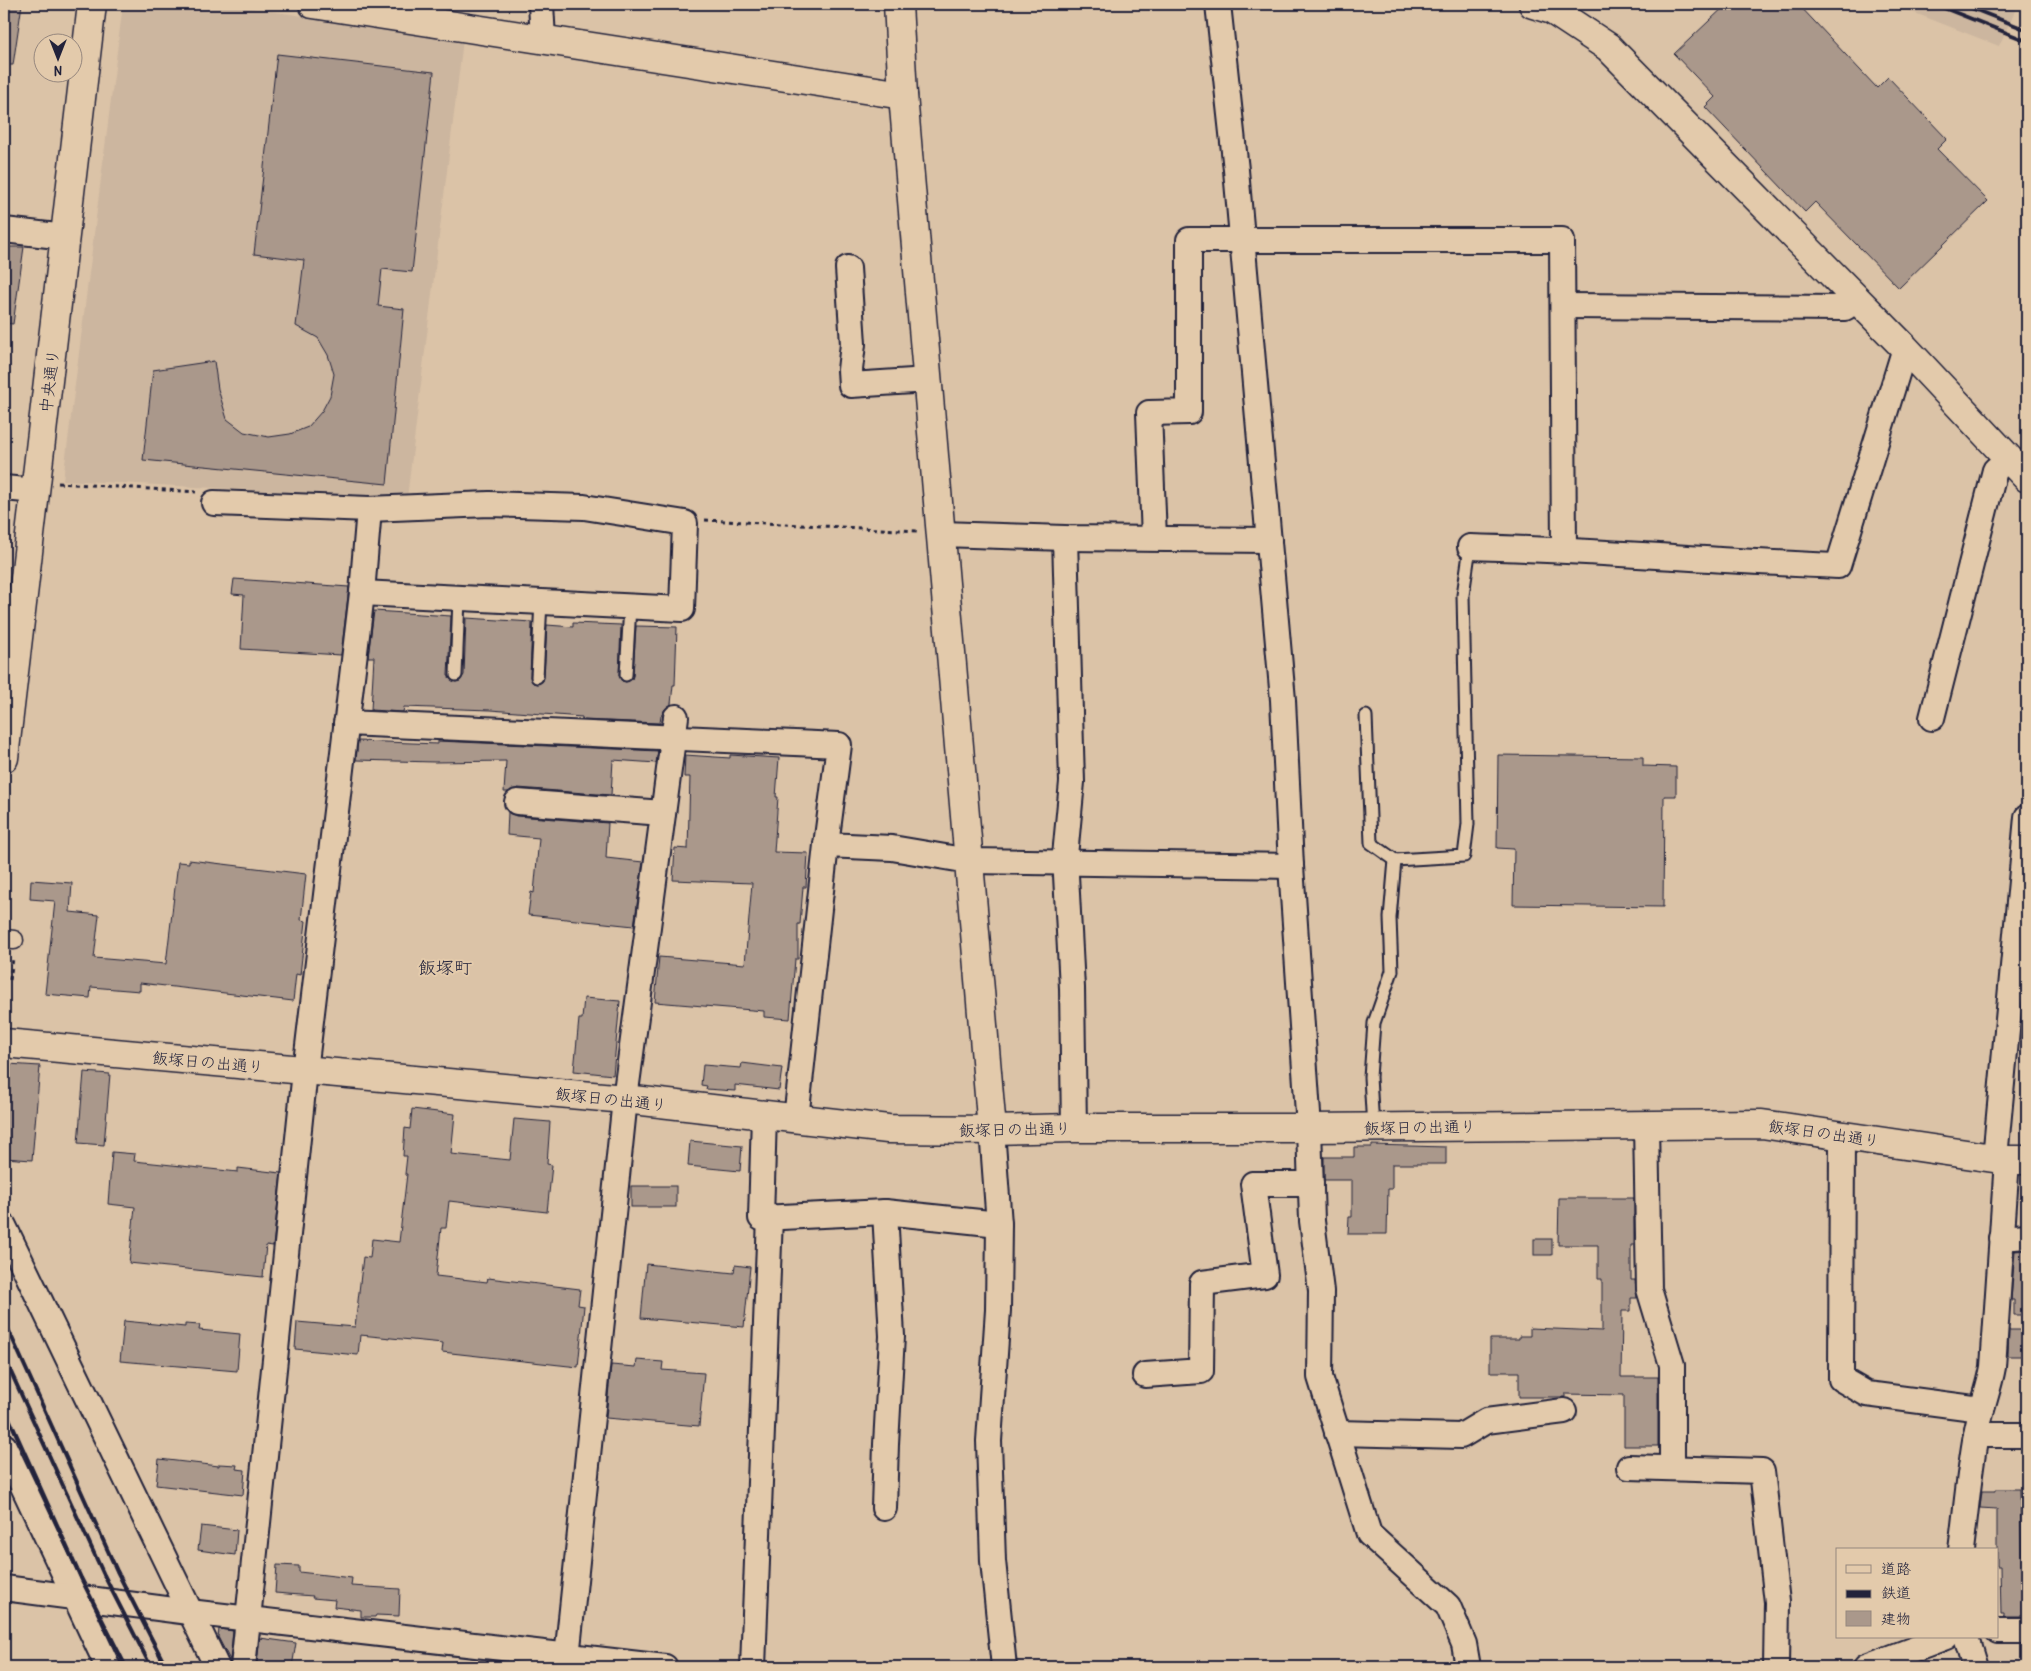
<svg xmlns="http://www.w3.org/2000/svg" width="2031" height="1671" font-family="'Patrick Hand','Klee One',sans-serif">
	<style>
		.built { fill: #ccb69f }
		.building { fill: #aa988b; stroke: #22223b }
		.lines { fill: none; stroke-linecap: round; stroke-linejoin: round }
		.service-casing { stroke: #22223b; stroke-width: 15 }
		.pedestrian-casing { stroke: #22223b; stroke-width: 21 }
		.minor-casing { stroke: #22223b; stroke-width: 28 }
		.tertiary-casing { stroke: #22223b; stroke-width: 31 }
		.path { stroke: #22223b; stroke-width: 3; stroke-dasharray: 4 4; stroke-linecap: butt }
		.service { stroke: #e3caab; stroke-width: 11 }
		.pedestrian { stroke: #e3caab; stroke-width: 18 }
		.minor { stroke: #e3caab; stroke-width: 24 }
		.tertiary { stroke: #e3caab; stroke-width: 28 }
		.rail { stroke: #22223b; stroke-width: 4 }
		.labels { text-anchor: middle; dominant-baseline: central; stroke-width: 4; stroke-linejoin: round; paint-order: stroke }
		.street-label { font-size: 16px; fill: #22223b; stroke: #e3caab }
		.neighbourhood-label { font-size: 18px; fill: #22223b; stroke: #e3caab }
	</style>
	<rect width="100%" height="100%" fill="#dbc3a7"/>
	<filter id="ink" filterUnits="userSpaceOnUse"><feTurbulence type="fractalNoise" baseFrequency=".02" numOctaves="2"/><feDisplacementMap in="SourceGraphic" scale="10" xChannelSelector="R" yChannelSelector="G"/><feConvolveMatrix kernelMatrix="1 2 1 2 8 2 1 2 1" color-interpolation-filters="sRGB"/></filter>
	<g filter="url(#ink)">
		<g class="built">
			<path d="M123 4H223L463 40 407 498 63 480Z"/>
			<path d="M1892 4H2018L1999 46Z"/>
		</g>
		<g class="building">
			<path d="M4 4H22L13 65H4Z"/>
			<path d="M1727 4H1798L1877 88 1888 77 1947 139 1937 149 1988 201 1899 288 1815 202 1805 212 1705 107 1715 97 1674 54Z"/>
			<path d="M277 54 434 72 412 272 382 269 378 306 404 309 387 484 143 460 153 370 214 361 218 389 227 419 244 432 269 437 290 434 308 427 322 411 330 396 334 374 328 355 318 338 296 326 304 260 254 254Z"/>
			<path d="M4 247H24L13 324 4 323Z"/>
			<path d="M234 579 349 587 341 655 241 649 244 595 232 594Z"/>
			<path d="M374 611 451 616 448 675 450 679 455 682 460 681 464 675 466 618 532 622 530 677 533 683 537 684 543 681 544 677 547 625 573 627V623L621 625 619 675 622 681 626 682 632 679 633 675 636 626 677 627 675 685H673L671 704 665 709 661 716 660 723 582 720V717L490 710 404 707 403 712 371 710 374 657H368Z"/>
			<path d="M358 741 438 744V741L658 751 656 763 613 760 611 795 518 788 508 792H504L506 761 435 762 356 760Z"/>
			<path d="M685 755 730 758V755L779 758 776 797H778L774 852 808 853 806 887H803L800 924H798V959H795L790 1019 764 1017V1011L655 1002 659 957 745 964 752 883 673 880 675 848 688 849 690 777H684Z"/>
			<path d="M1498 755 1643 757V766L1676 767V796H1664L1663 907 1513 905 1514 849 1497 848Z"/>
			<path d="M508 812 516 816 608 823 606 858 643 862 634 926 528 915 531 892 534 893 539 838 507 835Z"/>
			<path d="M189 860 306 874 301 920 306 921 300 975 296 974 293 1001 140 983V991L91 987 90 998 45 994 55 901 30 899 31 880 72 883 70 912 99 915 94 958 166 964 178 862 189 863Z"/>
			<path d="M584 998 620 1001 613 1075 574 1071 579 1019H582Z"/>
			<path d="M742 1063 782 1068 779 1090 735 1085V1091L706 1089 707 1086 701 1085 703 1065 741 1068Z"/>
			<path d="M8 1064 40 1066 32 1160 4 1158V1119Z"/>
			<path d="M84 1072 110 1074 104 1145 78 1143Z"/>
			<path d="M412 1109 455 1114 451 1154 510 1160 514 1119 550 1122 547 1164 552 1165 547 1212 449 1201 446 1228H441L436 1276 487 1282 488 1278 580 1289 578 1305 584 1306 578 1367 442 1352 443 1343 360 1335 358 1355 295 1349 297 1322 355 1327 363 1257 370 1258 372 1239 399 1242 407 1174H405L407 1156H403L405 1128 410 1129Z"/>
			<path d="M690 1141 742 1146 740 1171 688 1166Z"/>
			<path d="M1372 1145 1446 1147V1164H1392V1189H1388L1387 1234H1348L1349 1217H1352V1180H1324V1157H1354V1147H1372Z"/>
			<path d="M112 1152 135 1154 134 1161 238 1172V1168L281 1173 273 1246 266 1245 263 1277 129 1263 135 1207 108 1204Z"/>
			<rect x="631" y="1186" width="45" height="21"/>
			<path d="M1559 1198H1634V1245H1631V1280H1635L1637 1298H1631V1311H1622L1621 1377H1658V1446H1624V1395L1565 1394V1397H1519V1372H1490V1339H1519V1336H1530V1328L1602 1331V1279H1598V1245H1558Z"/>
			<rect x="1534" y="1239" width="18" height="16"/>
			<path d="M2027 1250V1315H2014V1300H2011L2015 1251Z"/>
			<path d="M646 1264 734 1273 735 1265 750 1267 744 1327 641 1318Z"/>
			<path d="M124 1321 185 1327V1324L200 1325 199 1330 240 1334 237 1371 120 1361Z"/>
			<path d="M2009 1330H2027V1356H2008Z"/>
			<path d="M637 1360 663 1362 662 1370 704 1373 699 1426 606 1418 611 1365 636 1367Z"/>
			<path d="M159 1459 219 1466V1464L237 1465 236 1469 245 1470 243 1495 156 1485Z"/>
			<path d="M1996 1489H2020L2023 1615H2020V1617H2004V1614H2001L2000 1566H1997V1509L1980 1508 1982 1491H1996Z"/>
			<path d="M201 1526 237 1530 235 1555 198 1550Z"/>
			<path d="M277 1565 299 1566V1572L352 1578 351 1586 400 1589 399 1616 376 1615 375 1617H361V1610L334 1607 335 1600 312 1598 313 1596 275 1593Z"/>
			<path d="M219 1629 233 1631 230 1660 218 1637Z"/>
			<path d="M260 1638 296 1643 292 1667 257 1663Z"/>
		</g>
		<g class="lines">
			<defs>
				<g id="service">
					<path d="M456 675 459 598"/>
					<path d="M626 675 630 606"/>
					<path d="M537 677 541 602"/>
					<path d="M1366 716 1371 843 1395 860"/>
					<path d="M1373 1128 1370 1077 1374 1023 1392 971 1390 918 1395 860 1464 856 1468 824 1463 595 1470 547"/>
				</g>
				<path id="pedestrian" d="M4 939 14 940"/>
				<g id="minor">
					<path d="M541 4 543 39"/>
					<path d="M1218 4 1236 170 1283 700 1291 866 1309 1128 1312 1221 1321 1291 1320 1377 1369 1534 1448 1606 1464 1644 1468 1667"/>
					<path d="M4 230 66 237"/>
					<path d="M848 268 853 344 850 370 851 385 928 380"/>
					<path d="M1563 306 1845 308 1856 300"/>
					<path d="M4 488 36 491"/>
					<path d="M214 503 369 509 489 504 584 507 685 523 682 609 362 593"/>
					<path d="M942 534 1065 538 1269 540"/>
					<path d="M1065 538 1072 782 1065 856 1072 988 1074 1128"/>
					<path d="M1154 538 1149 413 1189 412V240H1562L1564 550"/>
					<path d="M1470 547C1593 550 1715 561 1838 566L1905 348"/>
					<path d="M1932 718 1995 470 2009 459"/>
					<path d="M346 723 839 745 826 845 892 848 969 861 1291 866"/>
					<path d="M517 802 663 813"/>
					<path d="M764 1115 761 1218 885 1212 999 1224"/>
					<path d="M796 1119 826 845"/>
					<path d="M1646 1125 1649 1289 1672 1365V1468"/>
					<path d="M992 1130 999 1224 998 1310 989 1441 993 1561 1004 1667"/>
					<path d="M1842 1136 1841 1379 1867 1394 1981 1409"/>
					<path d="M1995 1158 2027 817"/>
					<path d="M4 1226 217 1667"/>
					<path d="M2001 1238 2027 1236"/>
					<path d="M1145 1375 1201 1371 1202 1283 1265 1275 1253 1184H1311"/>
					<path d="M1337 1433 1461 1436 1486 1421 1564 1411"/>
					<path d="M1976 1435H2027"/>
					<path d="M4 1446 108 1667"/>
					<path d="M1629 1467 1762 1471 1777 1602 1776 1667"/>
					<path d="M884 1508 886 1444 892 1336 885 1212"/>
					<path d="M1961 1550C1966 1511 1969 1473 1976 1435 1980 1411 1989 1390 1993 1367L2007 1160"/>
					<path d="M4 1588 189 1612 665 1667"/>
					<path d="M1997 1631H2027"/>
					<path d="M1966 1637 1975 1667"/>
					<path d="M243 1667 305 1071 362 593 369 509"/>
					<path d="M566 1667 625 1099 676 717"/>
					<path d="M753 1667 770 1217"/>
					<path d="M1866 1667 1946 1637"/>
				</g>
				<g id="tertiary">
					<path d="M313 4 903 95"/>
					<path d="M898 4 903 95 992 1130"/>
					<path d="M1533 4 1552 10 1608 47 1905 348 2027 478"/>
					<path d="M4 758 92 4"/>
					<path d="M4 1043 625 1099 888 1129 992 1130 1074 1128H1309L1762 1124 2007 1160H2027"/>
				</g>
			</defs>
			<use href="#service" class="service-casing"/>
			<use href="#pedestrian" class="pedestrian-casing"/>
			<use href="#minor" class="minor-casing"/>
			<use href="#tertiary" class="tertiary-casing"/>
			<g class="path">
				<path d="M58 483 196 492"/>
				<path d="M705 520 919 531"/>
				<path d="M10 980 13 958"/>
			</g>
			<use href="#service" class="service"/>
			<use href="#pedestrian" class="pedestrian"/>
			<use href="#minor" class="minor"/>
			<use href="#tertiary" class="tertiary"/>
			<g class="rail">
				<path d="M1934 4 2027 41"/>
				<path d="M1961 4 2027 30"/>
				<path d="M4 1320 117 1571 166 1667"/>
				<path d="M4 1357 104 1575 151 1667"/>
				<path d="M4 1407 81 1578 126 1667"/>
			</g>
		</g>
	</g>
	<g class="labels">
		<g class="street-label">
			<text transform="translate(49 381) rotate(-83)">中央通り</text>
			<text transform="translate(208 1062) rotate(5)">飯塚日の出通り</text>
			<text transform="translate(611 1099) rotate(6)">飯塚日の出通り</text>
			<text transform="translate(1420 1127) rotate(-1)">飯塚日の出通り</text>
			<text transform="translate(1015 1129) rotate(-1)">飯塚日の出通り</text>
			<text transform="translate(1824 1133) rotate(8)">飯塚日の出通り</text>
		</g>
		<g class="neighbourhood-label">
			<text x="445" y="967">飯塚町</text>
		</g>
	</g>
	<rect width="2031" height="1671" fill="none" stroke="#e3caab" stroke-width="20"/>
	<rect x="10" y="10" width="2011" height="1651" fill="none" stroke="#22223b" stroke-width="2" filter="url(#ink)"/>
	<rect x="1836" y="1548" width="162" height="90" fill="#e3caab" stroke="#96877e"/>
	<rect x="1846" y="1565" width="25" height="8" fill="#e3caab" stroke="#96877e"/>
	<text x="1881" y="1574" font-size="15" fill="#22223b">道路</text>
	<rect x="1846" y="1590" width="25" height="8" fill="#22223b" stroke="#96877e"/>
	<text x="1881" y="1598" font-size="15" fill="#22223b">鉄道</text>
	<rect x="1846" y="1611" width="25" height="15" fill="#aa988b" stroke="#96877e"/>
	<text x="1881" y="1624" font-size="15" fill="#22223b">建物</text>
	<g transform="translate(58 58) rotate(180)"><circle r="24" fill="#e3caab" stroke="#96877e"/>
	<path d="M0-4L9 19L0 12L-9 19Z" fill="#22223b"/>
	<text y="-8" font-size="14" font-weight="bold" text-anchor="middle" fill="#22223b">N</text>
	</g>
</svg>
